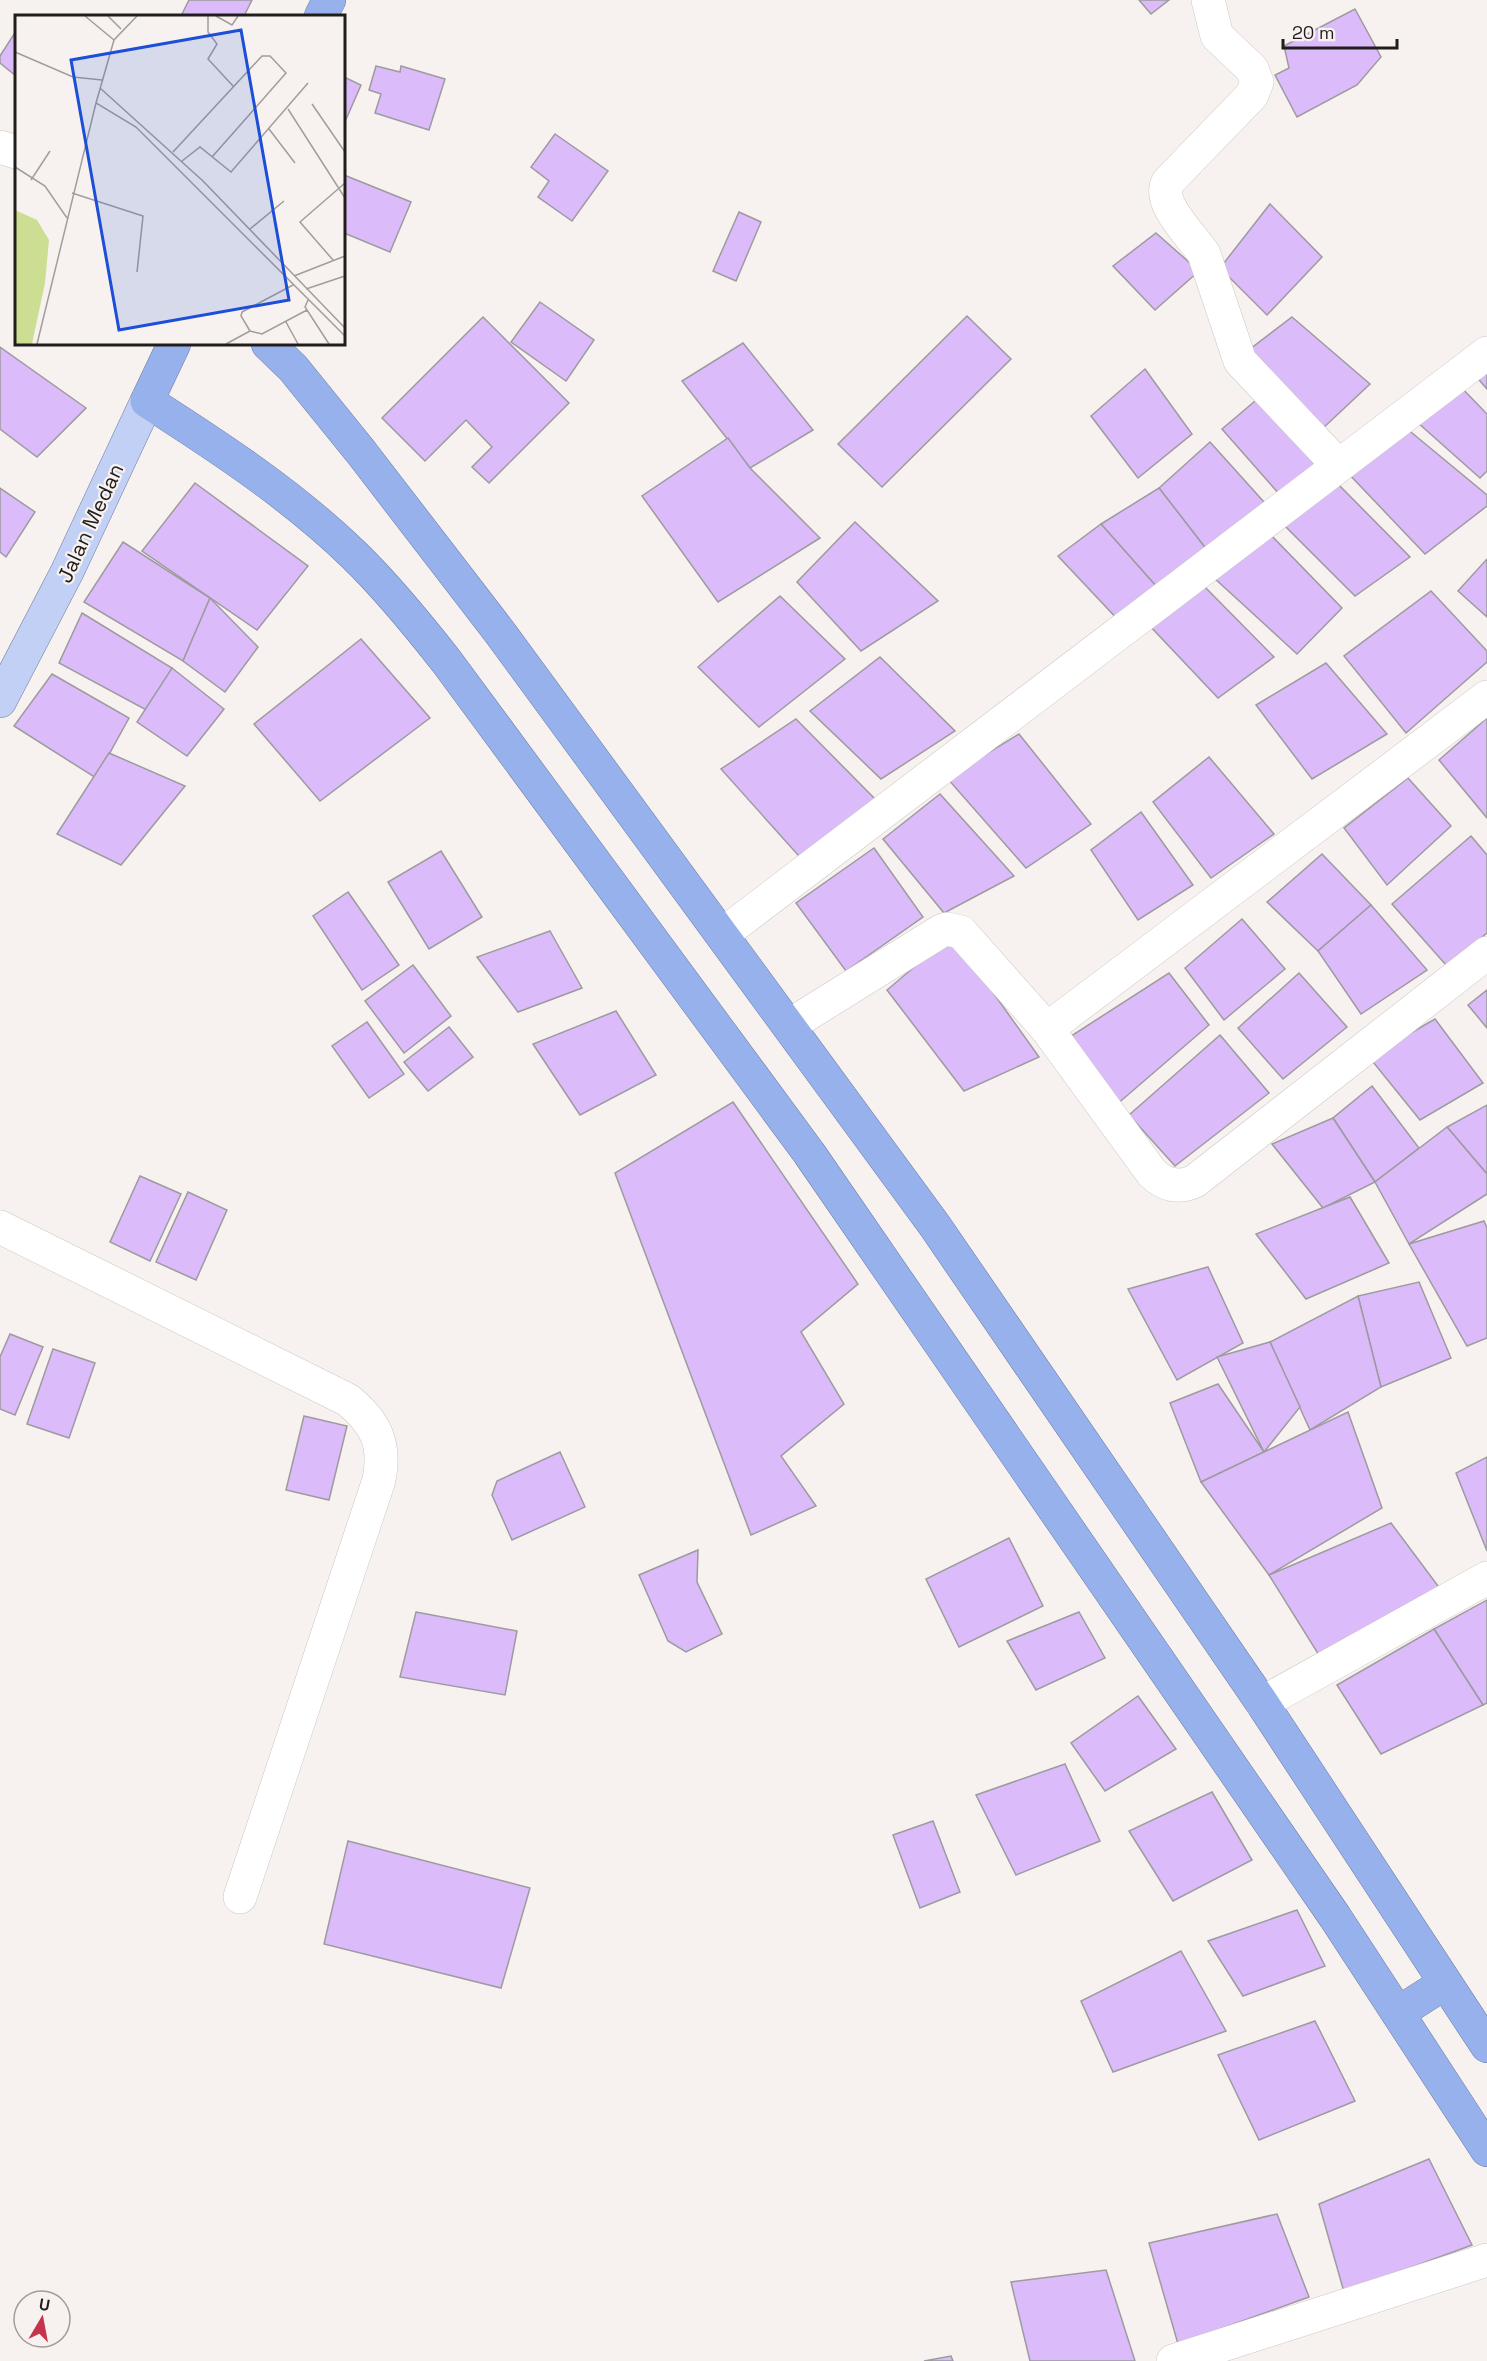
<svg xmlns="http://www.w3.org/2000/svg" width="1487" height="2361" font-family="'Space Grotesk',sans-serif">
	<style>
		.building { fill: #dbbbfa; stroke: #9d9b9f; stroke-width: 1.5 }
		.lines { fill: none; stroke-linecap: round; stroke-linejoin: round }
		.minor-casing { stroke: #ccc7c4; stroke-width: 34 }
		.major-casing { stroke: #6d7ea4; stroke-width: 34 }
		.highway-casing { stroke: #6d7ea4; stroke-width: 34 }
		.minor { stroke: #fff; stroke-width: 33 }
		.major { stroke: #c1d0f4; stroke-width: 33 }
		.highway { stroke: #97b1ed; stroke-width: 33 }
		.labels { text-anchor: middle; dominant-baseline: central; stroke-width: 4.5; stroke-linejoin: round; paint-order: stroke }
		.street-label { font-size: 21px; fill: #201e1d; stroke: #f7f2ef }
		.inset-road { fill: none; stroke: #a19d9b; stroke-width: 1.5 }
		.view { fill: #1d4ed8; fill-opacity: 0.15; stroke: #1d4ed8; stroke-width: 3 }
		.inset-edge { fill: none; stroke: #201e1d; stroke-width: 3 }
	</style>
	<rect width="100%" height="100%" fill="#f7f2ef"/>
	<g class="building">
		<path d="M189 0H252L244 16H181Z"/>
		<path d="M1139 0H1169L1151 14Z"/>
		<path d="M1355 9 1381 57 1357 85 1297 117 1275 75 1289 68 1284 46Z"/>
		<path d="M16 31V76L0 63V56Z"/>
		<path d="M376 66 400 72 401 66 445 79 429 130 375 113 381 94 369 90Z"/>
		<path d="M344 77 361 85 344 124Z"/>
		<path d="M555 134 608 171 572 221 538 197 549 181 531 167Z"/>
		<path d="M344 175 411 202 390 252 344 233Z"/>
		<path d="M1270 204 1322 257 1267 315 1220 268Z"/>
		<path d="M739 212 761 222 736 281 713 271Z"/>
		<path d="M1156 233 1199 271 1155 310 1113 266Z"/>
		<path d="M540 302 594 340 566 381 511 342Z"/>
		<path d="M967 316 1011 359 882 487 838 444Z"/>
		<path d="M483 317 569 403 489 483 472 467 492 447 466 420 425 461 382 418Z"/>
		<path d="M1292 317 1370 384 1321 430 1242 355Z"/>
		<path d="M743 343 813 430 750 468 682 381Z"/>
		<path d="M0 347 86 408 37 457 0 429Z"/>
		<path d="M1487 361V389L1473 373Z"/>
		<path d="M1145 369 1192 434 1138 478 1091 416Z"/>
		<path d="M1457 383 1487 414V471L1480 478 1417 422Z"/>
		<path d="M1261 396 1328 460 1280 495 1222 429Z"/>
		<path d="M1400 423 1487 495V506L1425 554 1346 471Z"/>
		<path d="M728 438 750 468 820 538 718 602 642 496Z"/>
		<path d="M1210 442 1273 512 1214 559 1159 488Z"/>
		<path d="M195 483 308 566 257 630 142 551Z"/>
		<path d="M1339 485 1410 557 1355 596 1282 523Z"/>
		<path d="M0 488 35 512 6 557 0 552Z"/>
		<path d="M1159 488 1214 559 1164 595 1101 524Z"/>
		<path d="M855 522 938 601 861 651 797 582Z"/>
		<path d="M1101 524 1164 595 1122 624 1058 556Z"/>
		<path d="M1268 532 1342 608 1297 654 1212 576Z"/>
		<path d="M123 542 210 598 183 661 84 602Z"/>
		<path d="M1487 559V617L1458 591Z"/>
		<path d="M1203 585 1274 657 1218 698 1149 625Z"/>
		<path d="M1431 591 1487 651V662L1406 733 1344 656Z"/>
		<path d="M780 596 845 659 759 727 698 667Z"/>
		<path d="M210 598 258 647 225 692 183 661Z"/>
		<path d="M82 613 172 668 150 712 59 663Z"/>
		<path d="M361 639 430 718 320 801 254 724Z"/>
		<path d="M880 657 955 731 881 779 810 711Z"/>
		<path d="M1326 663 1387 734 1312 779 1256 705Z"/>
		<path d="M172 668 224 709 187 756 137 722Z"/>
		<path d="M52 674 129 718 96 778 14 726Z"/>
		<path d="M1487 718V818L1439 760Z"/>
		<path d="M796 719 877 801 807 865 721 769Z"/>
		<path d="M1019 734 1091 824 1026 868 947 778Z"/>
		<path d="M109 753 185 786 121 865 57 834Z"/>
		<path d="M1209 757 1274 834 1211 878 1153 802Z"/>
		<path d="M1408 778 1451 826 1387 885 1344 828Z"/>
		<path d="M940 794 1014 876 944 913 883 839Z"/>
		<path d="M1141 812 1193 885 1138 920 1091 850Z"/>
		<path d="M1471 836 1487 855V933L1446 965 1392 904Z"/>
		<path d="M874 848 923 917 846 971 796 903Z"/>
		<path d="M441 851 482 917 429 949 388 882Z"/>
		<path d="M1322 854 1371 905 1318 951 1267 902Z"/>
		<path d="M348 892 399 965 362 990 313 916Z"/>
		<path d="M1371 905 1427 970 1361 1014 1318 951Z"/>
		<path d="M1242 919 1285 969 1224 1020 1185 968Z"/>
		<path d="M550 931 582 988 518 1012 477 957Z"/>
		<path d="M952 935 1039 1057 964 1091 887 990Z"/>
		<path d="M413 965 451 1016 404 1053 365 1001Z"/>
		<path d="M1169 973 1209 1025 1115 1106 1065 1040Z"/>
		<path d="M1299 973 1347 1027 1283 1079 1238 1028Z"/>
		<path d="M1487 990V1028L1468 1005Z"/>
		<path d="M616 1011 656 1075 580 1115 533 1044Z"/>
		<path d="M1435 1019 1483 1083 1420 1120 1369 1057Z"/>
		<path d="M367 1022 404 1074 369 1098 332 1046Z"/>
		<path d="M449 1027 473 1057 428 1091 404 1062Z"/>
		<path d="M1220 1035 1269 1093 1175 1166 1129 1115Z"/>
		<path d="M1372 1086 1419 1148 1375 1182 1333 1118Z"/>
		<path d="M733 1102 858 1284 801 1332 844 1404 781 1456 816 1506 751 1535 615 1173Z"/>
		<path d="M1487 1105V1174L1447 1127Z"/>
		<path d="M1333 1118 1375 1182 1323 1208 1272 1144Z"/>
		<path d="M1447 1127 1487 1174V1194L1409 1244 1375 1182Z"/>
		<path d="M140 1176 181 1194 150 1261 110 1242Z"/>
		<path d="M188 1192 227 1210 196 1280 156 1262Z"/>
		<path d="M1350 1197 1389 1263 1306 1299 1256 1234Z"/>
		<path d="M1484 1221 1487 1228V1338L1467 1346 1409 1244Z"/>
		<path d="M1208 1267 1243 1343 1177 1380 1128 1289Z"/>
		<path d="M1419 1282 1451 1358 1381 1387 1358 1296Z"/>
		<path d="M1358 1296 1381 1387 1310 1430 1270 1342Z"/>
		<path d="M10 1334 43 1347 15 1415 0 1409V1357Z"/>
		<path d="M1270 1342 1300 1407 1264 1452 1217 1357Z"/>
		<path d="M53 1349 95 1363 69 1438 27 1424Z"/>
		<path d="M1218 1384 1264 1452 1201 1482 1170 1403Z"/>
		<path d="M1348 1412 1382 1508 1269 1575 1201 1482Z"/>
		<path d="M304 1416 347 1426 329 1500 286 1490Z"/>
		<path d="M560 1452 585 1507 512 1540 492 1495 497 1481Z"/>
		<path d="M1487 1457V1551L1456 1473Z"/>
		<path d="M1391 1523 1444 1594 1322 1660 1269 1575Z"/>
		<path d="M1009 1538 1043 1606 959 1647 926 1579Z"/>
		<path d="M698 1550 697 1582 722 1634 686 1652 668 1641 639 1575Z"/>
		<path d="M1487 1600V1703L1483 1705 1434 1629Z"/>
		<path d="M416 1612 517 1631 505 1695 400 1677Z"/>
		<path d="M1079 1612 1105 1658 1036 1690 1007 1641Z"/>
		<path d="M1434 1629 1483 1705 1381 1754 1337 1685Z"/>
		<path d="M1138 1696 1176 1749 1105 1791 1071 1743Z"/>
		<path d="M1065 1764 1100 1841 1016 1875 976 1795Z"/>
		<path d="M1212 1792 1252 1860 1173 1901 1129 1831Z"/>
		<path d="M933 1821 960 1892 920 1908 893 1835Z"/>
		<path d="M348 1841 530 1888 501 1988 324 1944Z"/>
		<path d="M1297 1910 1325 1966 1243 1996 1208 1941Z"/>
		<path d="M1181 1951 1226 2031 1113 2072 1081 2001Z"/>
		<path d="M1315 2021 1355 2101 1259 2140 1218 2055Z"/>
		<path d="M1429 2159 1472 2245 1344 2292 1319 2204Z"/>
		<path d="M1277 2214 1309 2297 1178 2344 1149 2243Z"/>
		<path d="M1106 2270 1135 2361H1030L1011 2282Z"/>
		<path d="M951 2356 953 2361H924Z"/>
	</g>
	<g class="lines">
		<defs>
			<g id="minor">
				<path d="M1208 0 1217 36 1252 69 1257 82 1252 95 1168 182C1156 203 1193 237 1204 254L1240 361 1338 465"/>
				<path d="M0 147 16 152"/>
				<path d="M723 934 1487 353"/>
				<path d="M790 1025 941 931 947 929 961 932 1047 1029 1152 1173C1164 1185 1179 1189 1195 1181L1487 953"/>
				<path d="M1047 1029 1487 697"/>
				<path d="M0 1227 348 1400C376 1423 386 1444 379 1480L240 1897"/>
				<path d="M1262 1703 1487 1578"/>
				<path d="M1173 2361 1487 2260"/>
			</g>
			<path id="major" d="M0 701 67 572 147 401"/>
			<g id="highway">
				<path d="M321 16 329 0"/>
				<path d="M174 344 147 401C219 447 292 495 354 555 388 588 418 625 447 662L809 1153 1335 1917 1487 2150"/>
				<path d="M268 344 293 368 361 452 501 634 935 1226 1262 1703 1487 2046"/>
				<path d="M1398 2013 1445 1983"/>
			</g>
		</defs>
		<use href="#minor" class="minor-casing"/>
		<use href="#major" class="major-casing"/>
		<use href="#highway" class="highway-casing"/>
		<use href="#minor" class="minor"/>
		<use href="#major" class="major"/>
		<use href="#highway" class="highway"/>
	</g>
	<g class="labels">
		<g class="street-label">
			<text transform="translate(90 523) rotate(-65)">Jalan Medan</text>
		</g>
	</g>
	<g transform="translate(15 15)">
		<rect width="330" height="330" fill="#f7f2ef"/>
		<path d="M0 195 22 205 34 225 30 268 17 329H0Z" fill="#ccde91"/>
		<path class="inset-road" d="M70 1 99 25M93 1 106 14M122 1 99 25 81 88 121 112 330 321M193 1V17L202 29 193 44 218 71M201 1 217 10 223 1M0 37 58 62 87 65M85 73 188 166 330 313M297 89 330 137M273 94 330 183M254 114 280 148M158 137 247 41H255L271 58 197 142M167 146 185 132 216 157 293 68M0 152 30 171 52 203M16 165 35 136M57 178 128 201 122 257M235 214 269 186M318 245 285 207 330 168M279 261 330 241M278 270 227 297 226 301 235 316 247 319 292 295M291 274 330 261M293 285 290 292 314 329M271 307 283 329M22 329 81 88M211 329 235 316"/>
		<path class="view" d="M226 15 274 285 104 315 56 45Z"/>
		<rect width="330" height="330" class="inset-edge"/>
	</g>
	<g transform="translate(42 2319) rotate(10)"><circle r="28" fill="#f7f2ef" stroke="#a19d9b" stroke-width="1.5"/>
	<path d="M0-4.5L10 22L0 15L-10 22Z" fill="#c4344c"/>
	<text y="-9" font-size="16" font-weight="bold" text-anchor="middle" fill="#201e1d">U</text>
	</g>
	<path d="M1283 39v9h114v-9" fill="none" stroke="#201e1d" stroke-width="3"/>
	<text x="1292" y="39" font-size="18" fill="#201e1d" stroke="#f7f2ef" stroke-width="4.5" paint-order="stroke">20 m</text>
</svg>
